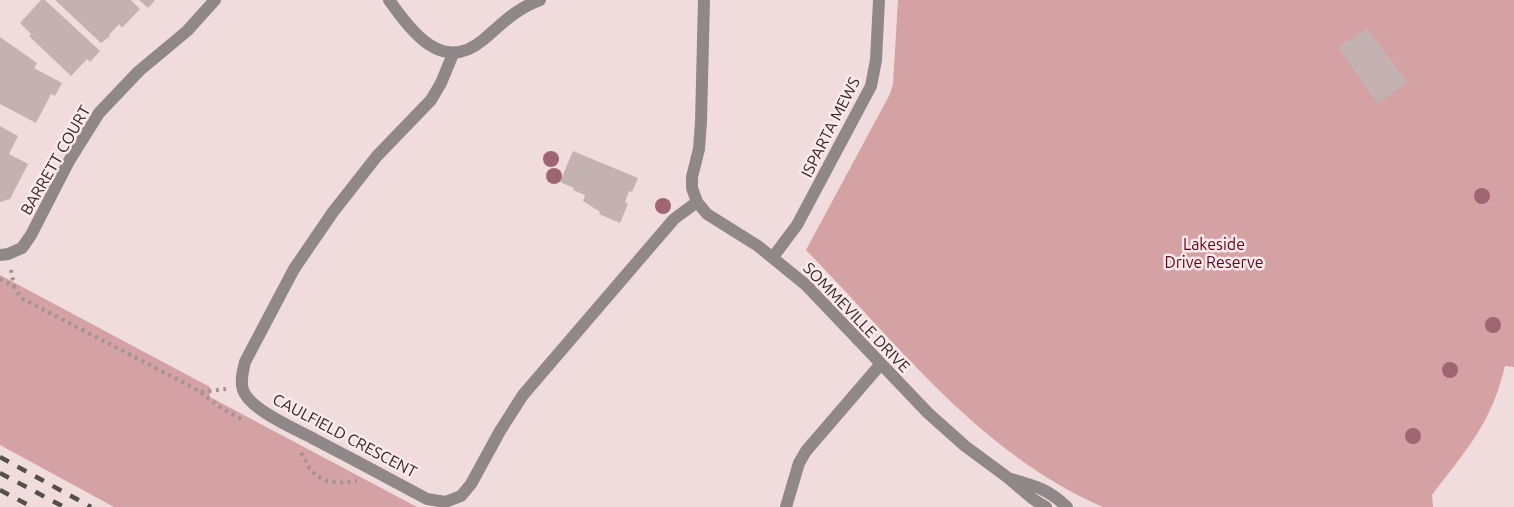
<svg xmlns="http://www.w3.org/2000/svg" width="1514" height="507" font-family="Ubuntu,sans-serif">
	<style>
		.green { fill: #d4a1a4 }
		.building { fill: #c4b2b2 }
		.lines { fill: none; stroke-linecap: round; stroke-linejoin: round }
		.path { stroke: #a29393; stroke-width: 4; stroke-dasharray: 3 4.5; stroke-linecap: butt }
		.service { stroke: #908788; stroke-width: 12 }
		.minor { stroke: #908788; stroke-width: 12 }
		.rail { stroke: #564d4d; stroke-width: 4.5; stroke-dasharray: 10 10; stroke-linecap: butt }
		.tree { fill: #a06573 }
		.labels { text-anchor: middle; dominant-baseline: central; stroke-width: 5; stroke-linejoin: round; paint-order: stroke }
		.street-label { font-size: 16px; fill: #302929; stroke: #fde9ea }
		.park-label { font-size: 16px; fill: #5e041c; stroke: #fde9ea }
	</style>
	<rect width="100%" height="100%" fill="#f0dcdd"/>
	<g class="green">
		<path d="M898 0H1514V367L1505 366C1501 381 1497 396 1490 410 1476 441 1452 468 1432 495L1433 507H1103C979 453 898 344 806 250L890 94 893 84Z"/>
		<path d="M0 275 210 387V397L417 507H114L0 445Z"/>
	</g>
	<g class="building">
		<path d="M41 0H45L100 51 90 62 87 59 71 76 29 36 31 34 20 23Z"/>
		<path d="M55 0H131L140 9 122 28 119 24 109 35 110 36 101 43Z"/>
		<path d="M139 0H155L148 8Z"/>
		<path d="M1367 28 1407 82 1378 104 1338 47Z"/>
		<path d="M0 37 37 63 34 68 62 83 55 96 51 94 36 123 0 104Z"/>
		<path d="M0 126 18 136 9 154 28 164 10 199 0 202Z"/>
		<path d="M573 151 638 178 632 192 629 191 625 202 628 204 620 223 599 214 600 212 583 201 585 195 573 190 574 188 560 182Z"/>
	</g>
	<g class="lines">
		<g class="path">
			<path d="M11 270 14 286"/>
			<path d="M0 279 14 287 21 298 194 388 221 408 245 421"/>
			<path d="M201 392 226 389"/>
			<path d="M301 453C304 457 306 461 308 466 320 484 338 484 357 481"/>
		</g>
		<path class="service" d="M314 439 356 461"/>
		<g class="minor">
			<path d="M389 0C412 32 442 74 483 40 502 24 515 9 540 0"/>
			<path d="M704 0 701 122 699 149 692 177V188L697 202 707 214 758 246 806 285 928 413 965 446 1007 477 1033 499 1046 507"/>
			<path d="M0 255 8 254 22 248 31 235 69 161 99 113 139 71 187 31 215 0"/>
			<path d="M773 257 797 225 871 86 876 60 879 0"/>
			<path d="M314 439C296 429 250 410 243 390 240 381 243 371 245 362L294 269 333 212 377 156 431 100 441 83 453 54"/>
			<path d="M356 461 427 499 445 502 461 496 471 484 500 431 523 395 674 219 697 202"/>
			<path d="M1011 479C1036 486 1048 489 1067 507"/>
			<path d="M786 507 799 463 806 451 880 365"/>
		</g>
		<g class="rail">
			<path d="M0 457 91 507"/>
			<path d="M0 473 64 507"/>
			<path d="M0 490 32 507"/>
		</g>
	</g>
	<g class="tree">
		<circle cx="551" cy="159" r="8"/>
		<circle cx="554" cy="176" r="8"/>
		<circle cx="1482" cy="196" r="8"/>
		<circle cx="663" cy="206" r="8"/>
		<circle cx="1493" cy="325" r="8"/>
		<circle cx="1450" cy="370" r="8"/>
		<circle cx="1413" cy="436" r="8"/>
	</g>
	<g class="labels">
		<g class="street-label">
			<text transform="translate(830 127) rotate(-63)">ISPARTA MEWS</text>
			<text transform="translate(55 160) rotate(-60)">BARRETT COURT</text>
			<text transform="translate(857 317) rotate(46)">SOMMEVILLE DRIVE</text>
			<text transform="translate(345 435) rotate(28)">CAULFIELD CRESCENT</text>
		</g>
		<g class="park-label">
			<text x="1214" y="244">Lakeside<tspan x="1214" dy="18">Drive Reserve</tspan></text>
		</g>
	</g>
</svg>
